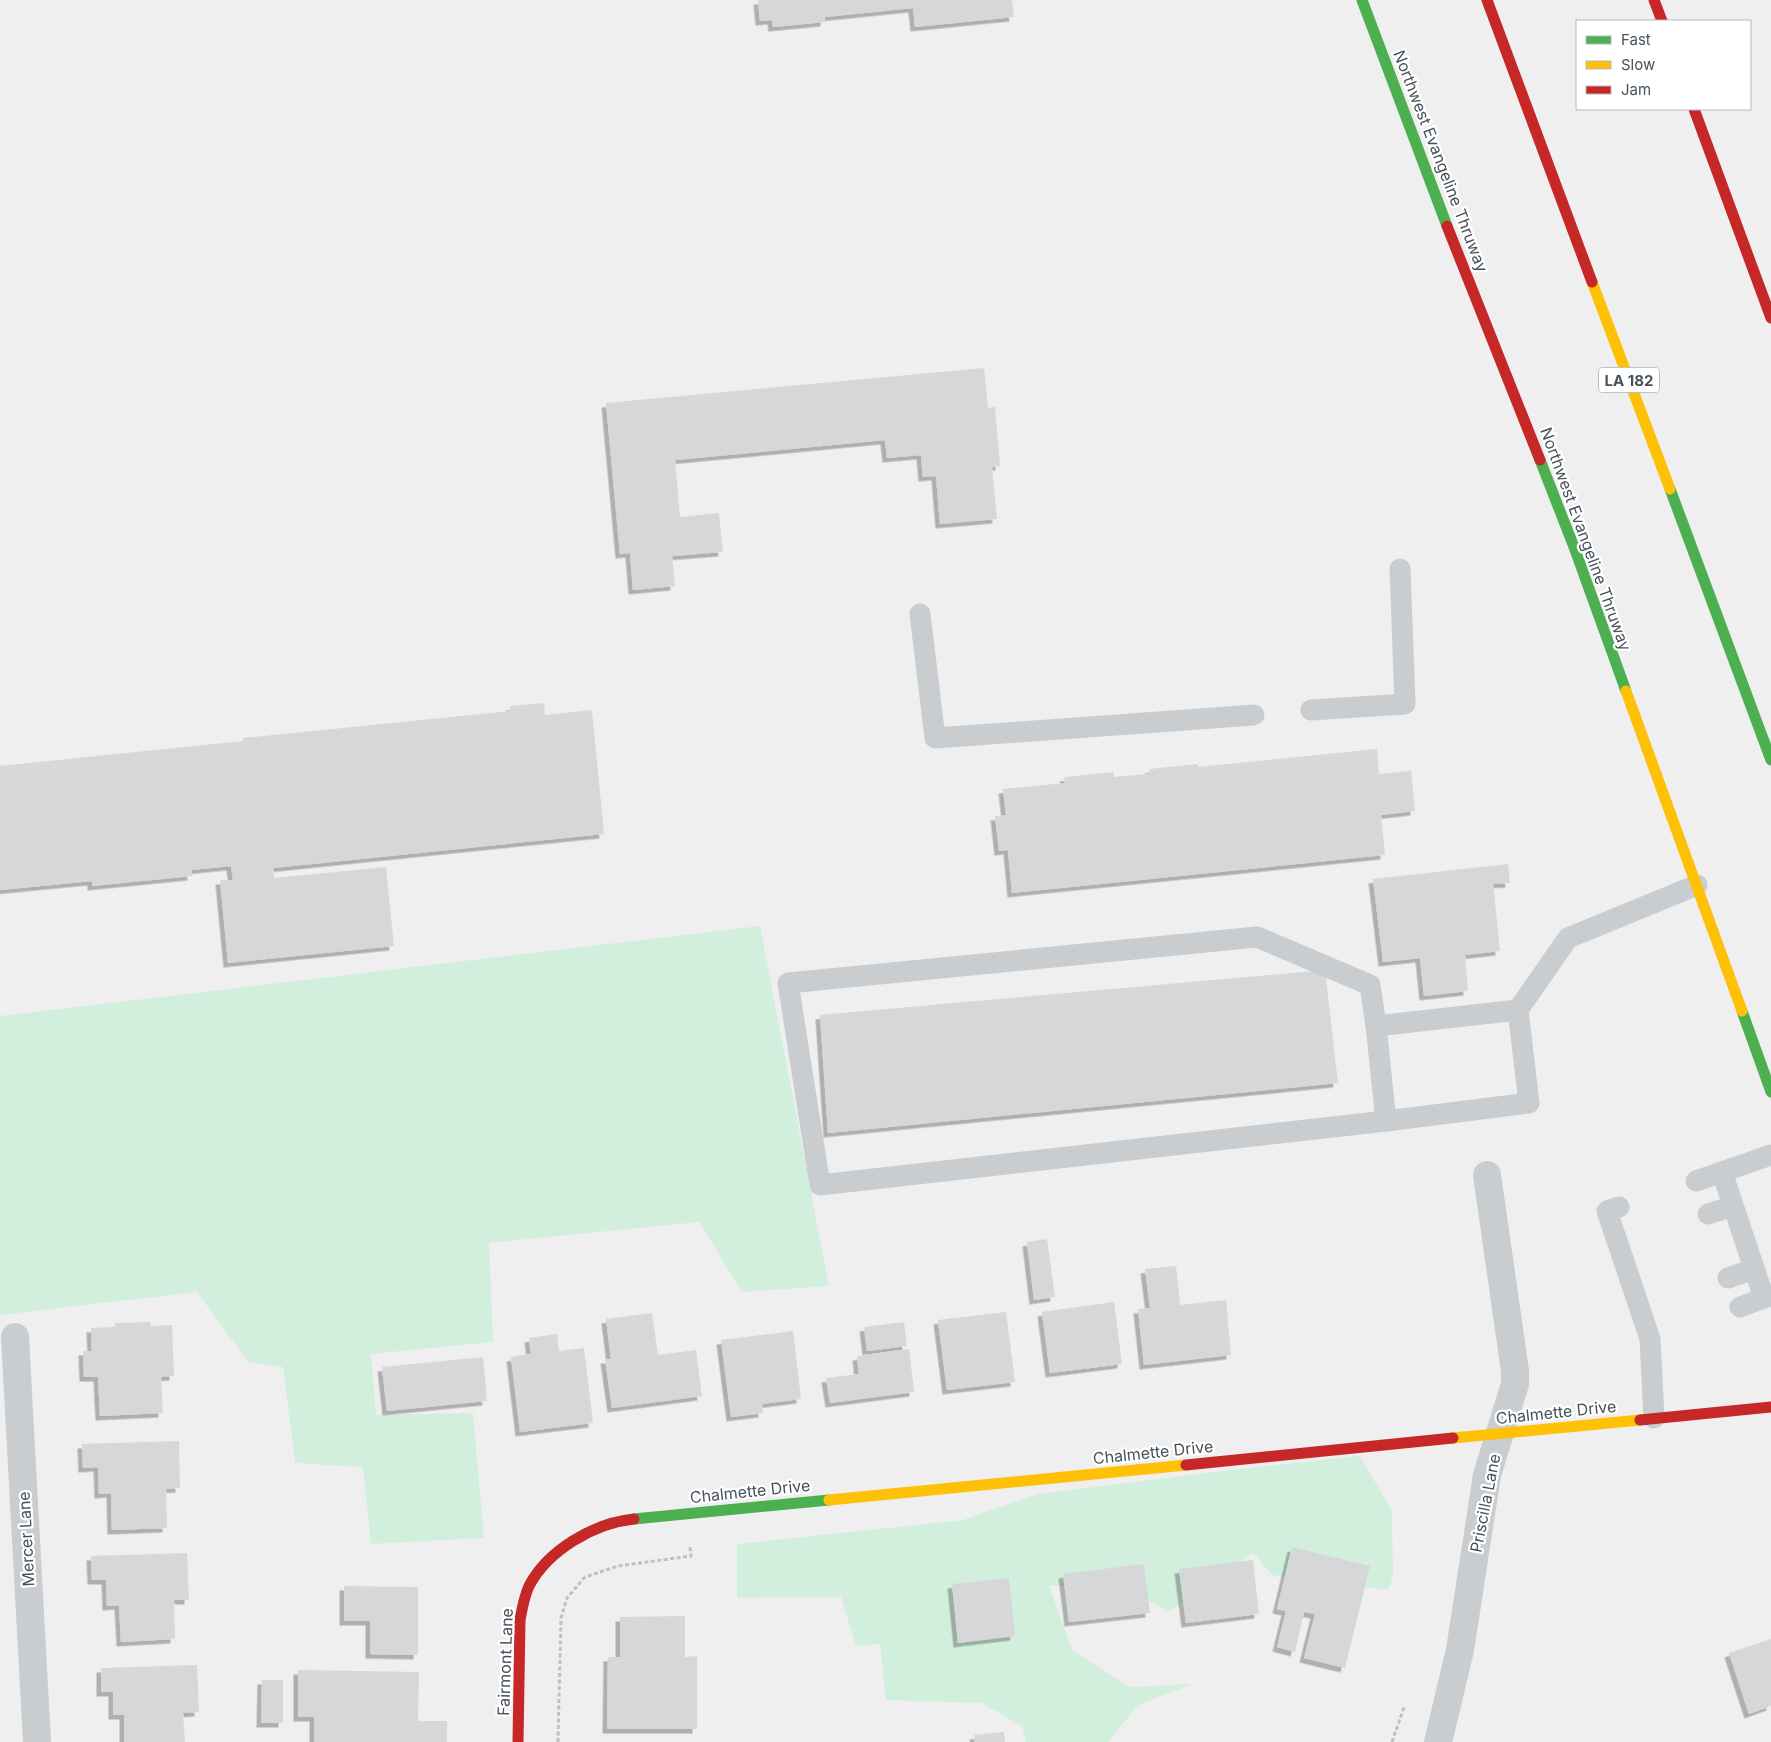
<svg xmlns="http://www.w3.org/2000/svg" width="1771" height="1742" font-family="Inter,sans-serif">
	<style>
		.green { fill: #d2efdd }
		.building { fill: #d6d7d9; filter: url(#shadow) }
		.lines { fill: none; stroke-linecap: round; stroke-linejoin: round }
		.path { stroke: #b8c4c0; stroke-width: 3; stroke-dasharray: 4 2.5; stroke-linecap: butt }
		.lane { stroke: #cacdd0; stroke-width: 21 }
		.street { stroke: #cacdd0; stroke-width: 28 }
		.fast { stroke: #4caf50; stroke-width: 11 }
		.slow { stroke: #ffc107; stroke-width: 11 }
		.jam { stroke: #c62828; stroke-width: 11 }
		.labels { text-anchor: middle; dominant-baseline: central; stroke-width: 4.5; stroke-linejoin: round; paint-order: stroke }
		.shield { fill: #fff; stroke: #7e858c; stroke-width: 1 }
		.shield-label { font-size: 15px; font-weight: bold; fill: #46515b }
		.street-label { font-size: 16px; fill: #46515b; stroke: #fff }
	</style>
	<defs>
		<filter id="shadow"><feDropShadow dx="-4.5" dy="4.5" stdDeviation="0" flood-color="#0004"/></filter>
	</defs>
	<rect width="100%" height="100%" fill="#efefef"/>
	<g class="green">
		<path d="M760 926 829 1286 742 1292 699 1222 489 1243 493 1342 371 1354 376 1415 473 1413 484 1538 371 1544 363 1467 295 1463 283 1367 248 1362 197 1292 0 1315V1016Z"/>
		<path d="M1360 1456 1392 1511 1393 1577 1388 1590 1272 1575 1253 1553 1170 1611 1128 1592 1049 1585 1072 1650 1130 1687 1192 1684 1138 1705 1108 1742H1026L1022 1726 981 1703 886 1700 880 1644 856 1646 841 1597 737 1598V1544L963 1520 1038 1494 1230 1470Z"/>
	</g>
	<g class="building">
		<path d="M758 0H1012L1014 17 915 27 913 8 825 17V22L773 27 772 20 760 21Z"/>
		<path d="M984 368 988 408 995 407 1000 466 992 467 997 519 940 524 936 476 923 477 921 455 887 458 885 440 675 460 680 517 719 513 723 552 672 556 675 586 633 590 630 553 620 554 606 403Z"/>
		<path d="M544 703 545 715 592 710 604 834 273 868 274 878 386 867 394 946 228 963 220 880H233L231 866 191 870 192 876 92 886V881L0 890V766L243 741V738L510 711V706Z"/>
		<path d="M1377 749 1379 774 1411 771 1415 811 1381 815 1385 855 1012 893 1008 850 999 851 995 816 1006 815 1003 789 1065 783 1064 777 1114 772V777L1150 774 1149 769 1198 764V767Z"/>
		<path d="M1508 864 1510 883 1493 884 1500 951 1465 955 1468 991 1424 996 1420 958 1383 962 1373 879Z"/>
		<path d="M1325 970 1338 1083 828 1133 820 1015Z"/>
		<path d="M1047 1239 1055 1297 1034 1300 1027 1242Z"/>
		<path d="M1176 1266 1180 1305 1226 1300 1231 1355 1144 1365 1138 1309 1150 1308 1145 1269Z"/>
		<path d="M1114 1302 1122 1364 1050 1373 1042 1312Z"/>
		<path d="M1006 1312 1015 1382 947 1390 938 1320Z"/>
		<path d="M652 1313 658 1355 696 1350 702 1396 612 1408 605 1359H611L606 1319Z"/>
		<path d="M150 1322 151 1326 172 1325 174 1376 161 1377 163 1413 100 1416 98 1377H84L83 1351H92L91 1328 115 1327V1323Z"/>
		<path d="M904 1322 907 1346 867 1351 864 1327Z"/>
		<path d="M793 1331 801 1399 762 1404 763 1413 731 1417 721 1340Z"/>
		<path d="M557 1334 559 1351 584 1348 593 1423 520 1432 511 1357 531 1354 529 1338Z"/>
		<path d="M909 1349 914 1392 830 1403 826 1378 859 1374 857 1356Z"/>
		<path d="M483 1357 487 1401 387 1411 382 1367Z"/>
		<path d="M179 1441 180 1488 166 1489 167 1528 112 1530 111 1493 99 1494 98 1467 83 1468 82 1444Z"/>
		<path d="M1292 1547 1370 1566 1345 1668 1304 1658 1315 1614 1304 1612 1295 1652 1277 1647 1286 1611 1277 1609Z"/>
		<path d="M187 1553 189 1600H174L175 1639 121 1642 119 1605 107 1606 106 1580H92L91 1556Z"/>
		<path d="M1253 1560 1259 1614 1186 1623 1179 1569Z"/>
		<path d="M1144 1564 1150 1613 1069 1622 1063 1574Z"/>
		<path d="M1009 1578 1015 1636 958 1643 952 1584Z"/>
		<path d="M344 1586 418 1587V1655L370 1654V1621H344Z"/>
		<path d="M685 1616V1657L697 1656V1729H607L608 1657H620V1617Z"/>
		<path d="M1771 1639V1706L1749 1714 1729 1653Z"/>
		<path d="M197 1665 199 1712 183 1713 185 1742H124V1715H113V1692H101V1668Z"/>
		<path d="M298 1670 419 1672 418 1721H447V1742H314V1717H298Z"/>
		<path d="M262 1680H283V1723H261Z"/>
		<path d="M1004 1732 1005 1742H975L974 1735Z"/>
	</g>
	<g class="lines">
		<g class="path">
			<path d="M558 1742 561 1618 567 1598 585 1577 618 1566 691 1556 690 1547"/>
			<path d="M1392 1742 1404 1707"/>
		</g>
		<g class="lane">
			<path d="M920 614 935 738 1254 715"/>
			<path d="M1311 710 1405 704 1400 569"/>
			<path d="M1518 1010 1376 1026 1386 1121 1529 1103 1518 1010 1568 938 1697 885"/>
			<path d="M1376 1026 1370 985 1257 937 788 983 820 1185 1386 1121"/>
			<path d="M1771 1155 1722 1172 1764 1298 1771 1296"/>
			<path d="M1696 1181 1722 1172"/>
			<path d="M1619 1207 1607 1211 1650 1339 1654 1418"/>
			<path d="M1708 1214 1733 1206"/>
			<path d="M1728 1278 1754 1269"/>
			<path d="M1740 1307 1764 1298"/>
		</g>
		<g class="street">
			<path d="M15 1337 37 1742"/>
			<path d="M1438 1742 1460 1650 1487 1475 1515 1384V1371L1487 1175"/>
		</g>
		<g class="fast">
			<path d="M1362 0 1447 226"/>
			<path d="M1540 460 1574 547 1626 691"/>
			<path d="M1670 489 1771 760"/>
			<path d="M1742 1011 1771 1092"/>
			<path d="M634 1519 829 1500"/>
		</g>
		<g class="slow">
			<path d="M1592 282 1670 489"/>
			<path d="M1626 691 1742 1011"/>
			<path d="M1453 1438 1640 1420"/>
			<path d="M829 1500 1186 1465"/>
		</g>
		<g class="jam">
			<path d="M1487 0 1592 282"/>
			<path d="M1654 0 1662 21"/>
			<path d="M1694 109 1771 318"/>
			<path d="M1447 226 1540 460"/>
			<path d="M1640 1420 1771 1407"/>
			<path d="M1186 1465 1453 1438"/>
			<path d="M518 1742 520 1620C522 1609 524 1597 529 1586 548 1550 594 1523 634 1519"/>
		</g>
	</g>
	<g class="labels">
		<rect class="shield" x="1599" y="367.5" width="60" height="25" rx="4"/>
		<g class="shield-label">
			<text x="1629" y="380">LA 182</text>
		</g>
		<g class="street-label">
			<text transform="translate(1441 161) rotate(69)">Northwest Evangeline Thruway</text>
			<text transform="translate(1586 539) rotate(70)">Northwest Evangeline Thruway</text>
			<text transform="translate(1556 1412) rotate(-6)">Chalmette Drive</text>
			<text transform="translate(1153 1452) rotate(-6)">Chalmette Drive</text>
			<text transform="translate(750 1491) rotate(-6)">Chalmette Drive</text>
			<text transform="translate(1485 1503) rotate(-79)">Priscilla Lane</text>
			<text transform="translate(26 1539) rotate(-93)">Mercer Lane</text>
			<text transform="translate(505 1662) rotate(-88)">Fairmont Lane</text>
		</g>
	</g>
	<rect x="1576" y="20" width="175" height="90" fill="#ffffff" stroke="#b5b9bd"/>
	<rect x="1586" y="36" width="25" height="8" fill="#4caf50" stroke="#b5b9bd"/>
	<text x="1621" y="45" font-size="15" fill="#46515b">Fast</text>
	<rect x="1586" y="61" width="25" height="8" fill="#ffc107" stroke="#b5b9bd"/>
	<text x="1621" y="70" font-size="15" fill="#46515b">Slow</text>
	<rect x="1586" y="86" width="25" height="8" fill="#c62828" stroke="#b5b9bd"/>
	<text x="1621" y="95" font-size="15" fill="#46515b">Jam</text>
</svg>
